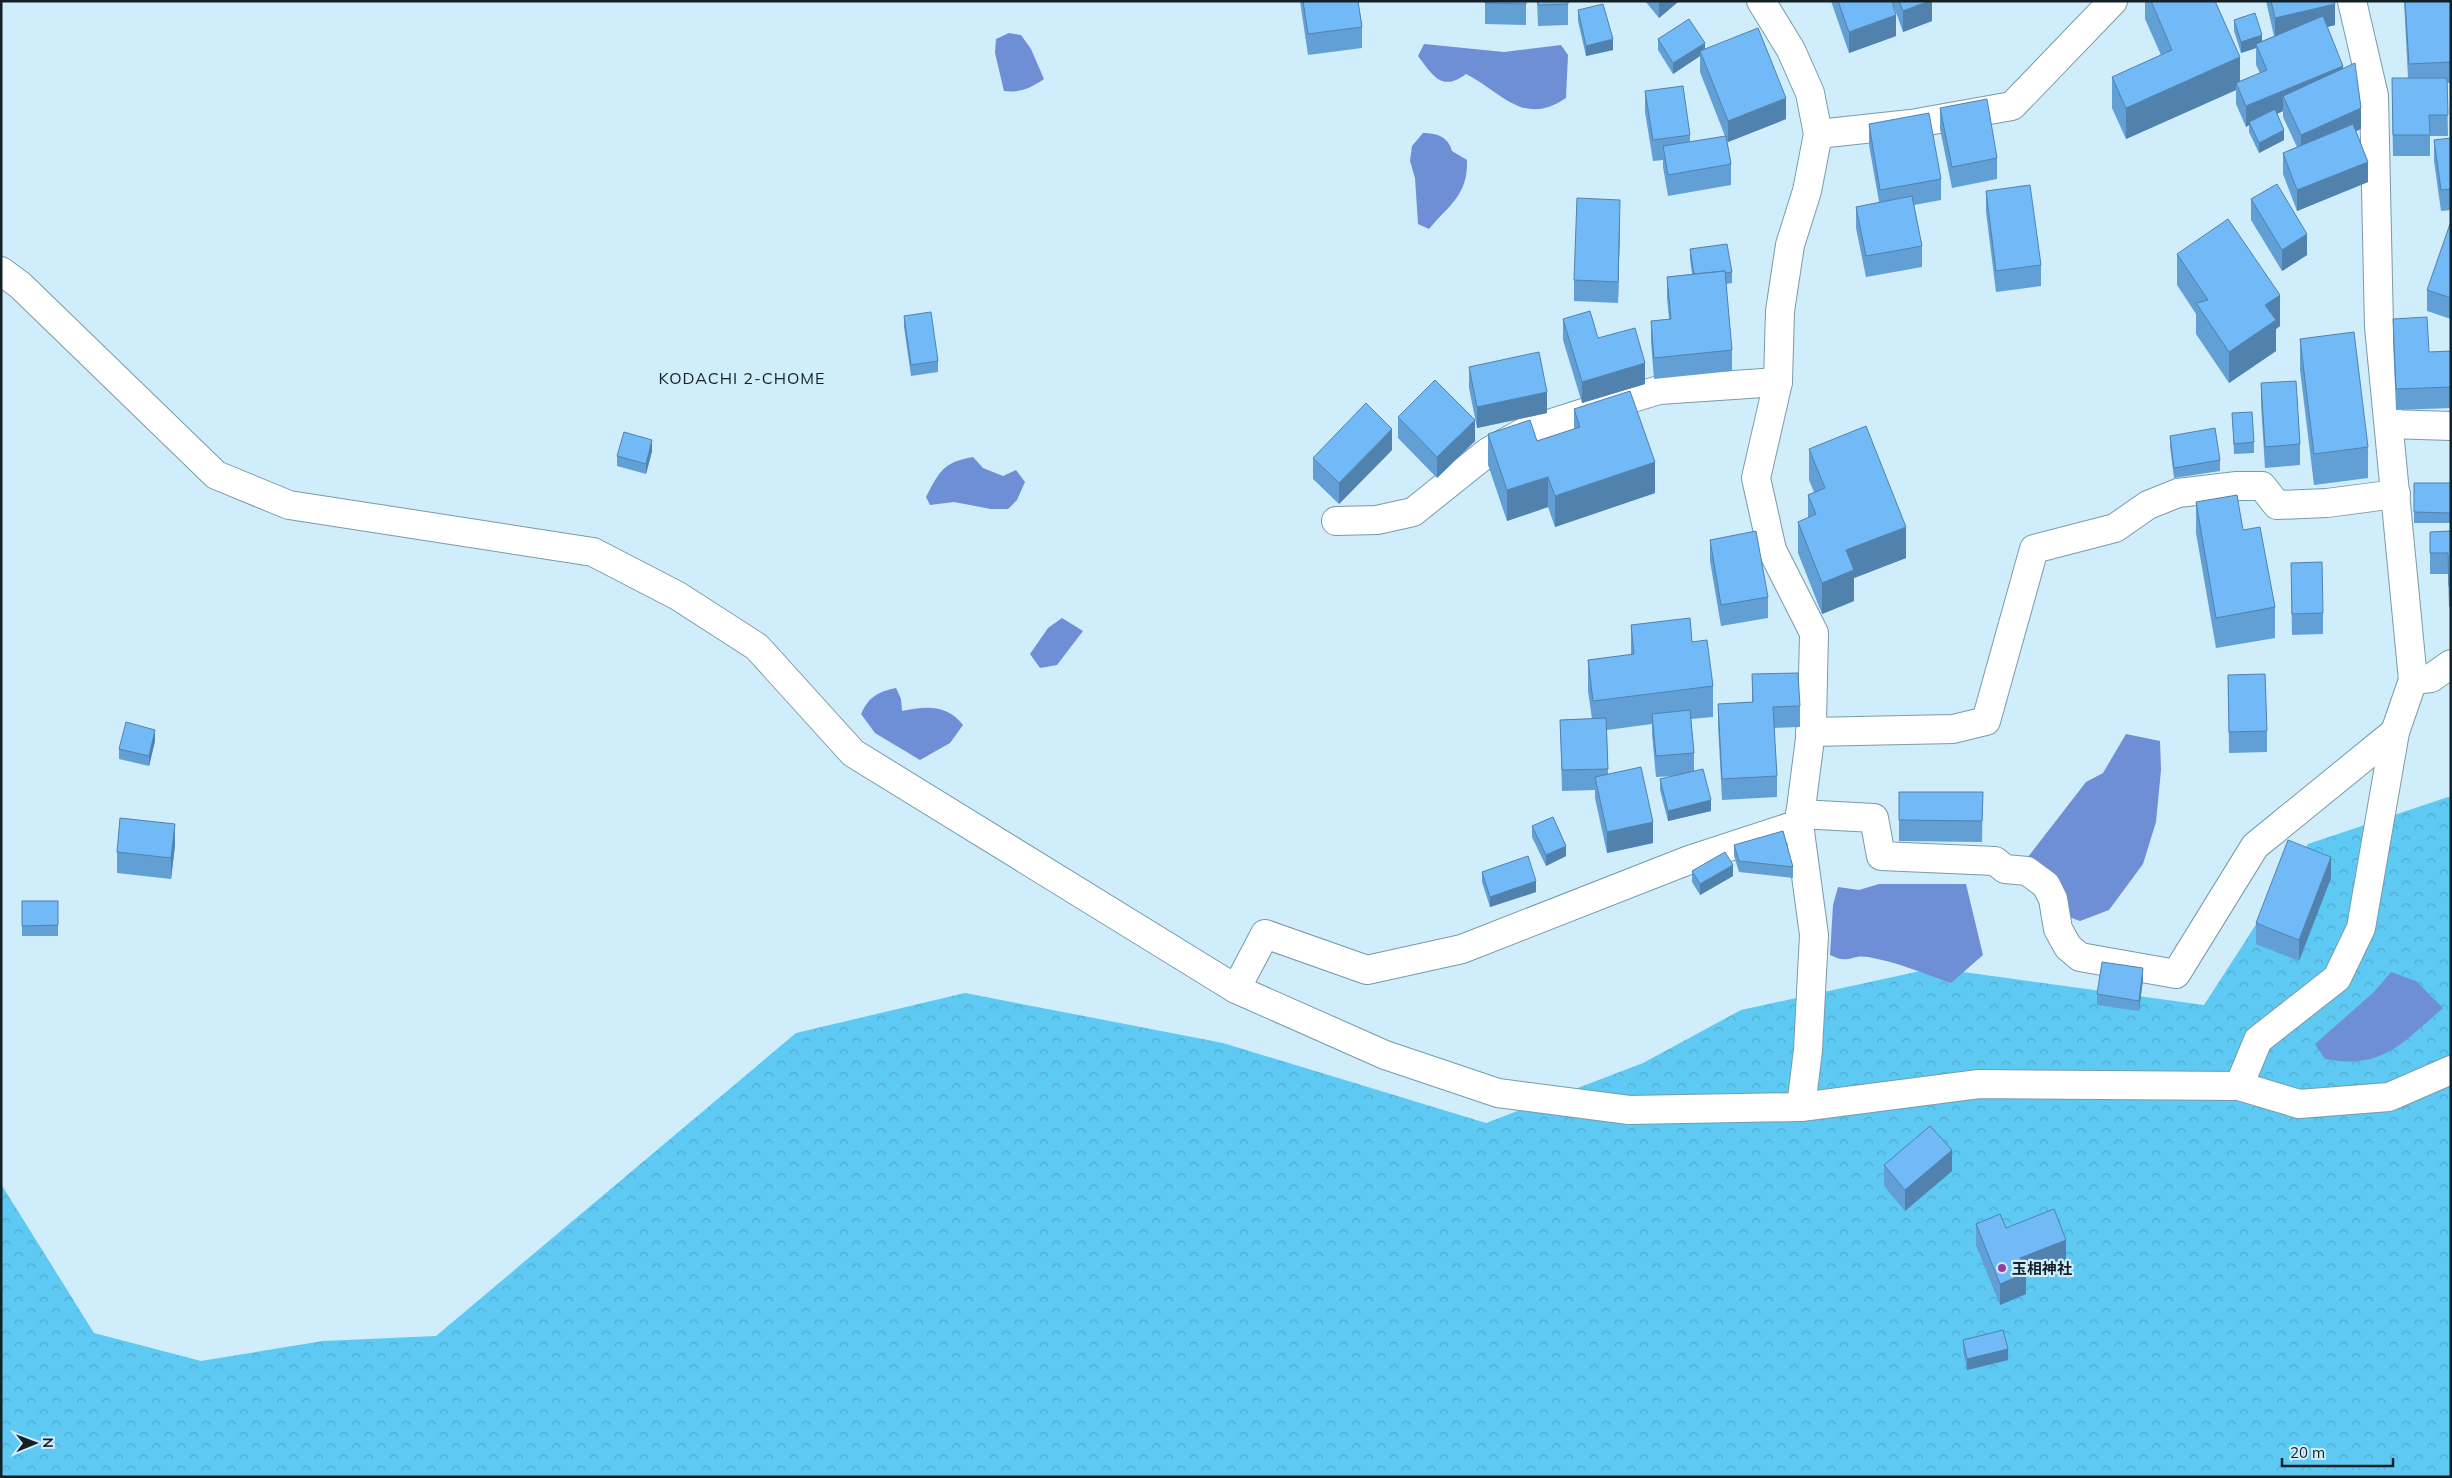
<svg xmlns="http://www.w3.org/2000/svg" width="2452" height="1478" font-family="Mulish,'Noto Sans JP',sans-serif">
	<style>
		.forest { fill: url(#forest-crowns) }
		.water { fill: #6e8ed6 }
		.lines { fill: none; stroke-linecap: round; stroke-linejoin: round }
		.minor-casing { stroke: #789baa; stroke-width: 30 }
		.minor { stroke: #fff; stroke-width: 28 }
		.wall { fill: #629fd4 }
		.shaded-wall { fill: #5082ad }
		.building { fill: #72b9f7; stroke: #5082ad }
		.poi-dot { fill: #9a3ba4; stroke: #d0edfb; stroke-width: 2 }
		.labels { text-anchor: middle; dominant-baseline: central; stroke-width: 4.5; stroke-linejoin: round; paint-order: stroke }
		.poi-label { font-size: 15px; font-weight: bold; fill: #132026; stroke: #d0edfb; text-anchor: start }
		.neighbourhood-label { font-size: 16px; letter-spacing: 1px; fill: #132026; stroke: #d0edfb }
	</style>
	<defs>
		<pattern id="forest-crowns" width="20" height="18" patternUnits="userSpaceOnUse" patternTransform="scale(1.25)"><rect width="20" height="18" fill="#5ec9f3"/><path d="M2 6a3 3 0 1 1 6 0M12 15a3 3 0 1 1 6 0" fill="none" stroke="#51acd0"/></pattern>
	</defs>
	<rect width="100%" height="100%" fill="#d0edfb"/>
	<path class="forest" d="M2448 797H2451V1477H1V1184L94 1333 201 1361 323 1341 436 1336 796 1033 965 993 1223 1043 1486 1123 1643 1063 1741 1010 1934 968 2204 1005 2308 844Z"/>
	<g class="water">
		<path d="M1009 33 1021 35 1031 49 1044 79C1030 88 1021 93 1004 91L995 53 996 39Z"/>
		<path d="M1424 44 1504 52 1561 45 1568 55 1566 98C1523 127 1503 93 1466 74 1442 92 1433 76 1418 56Z"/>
		<path d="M1423 133C1436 133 1448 136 1452 151L1467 160C1468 195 1450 204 1429 229L1418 224 1415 178 1410 161 1412 146Z"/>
		<path d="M973 457 983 468 1003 476 1016 470 1025 482 1017 500 1008 509H991L954 502 930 505 926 497C939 472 943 462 973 457Z"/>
		<path d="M1062 618 1083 631 1057 665 1040 668 1030 654 1048 628Z"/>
		<path d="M896 688 901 699 902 711C925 706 947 704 963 725L950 743 920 760 875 733 861 714C869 697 877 692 896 688Z"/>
		<path d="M2126 734 2160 741 2161 770 2156 822 2143 864 2109 910 2080 921 2064 915C2060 876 2061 877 2028 857L2086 782 2103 773Z"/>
		<path d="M1879 884H1966L1983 955 1951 983C1923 973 1897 962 1868 957 1850 954 1850 965 1830 955L1833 905 1838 887 1859 890Z"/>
		<path d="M2391 972 2416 981 2443 1008C2403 1042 2383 1070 2325 1059L2315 1044 2374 992Z"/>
	</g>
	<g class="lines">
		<defs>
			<g id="minor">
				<path d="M1761 1 1791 50 1810 93 1818 134 1807 191 1790 245 1780 311 1778 382 1756 478 1772 550 1814 633 1812 723 1799 824 1814 935 1808 1050 1801 1107"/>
				<path d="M1818 134 1911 124 2012 106 2113 1"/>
				<path d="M1 271 20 285 216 475 289 505 593 552 678 596 757 647 853 753 1236 989 1385 1055 1498 1093 1629 1110 1801 1107 1979 1084 2239 1086 2299 1104 2389 1097 2451 1070"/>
				<path d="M2389 424 2451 426"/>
				<path d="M1336 521 1377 520 1413 512 1488 452 1524 432 1583 413 1659 390 1778 382"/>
				<path d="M2413 680 2431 678 2451 664"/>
				<path d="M1810 732 1953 729 1986 721 2034 549 2115 528 2148 505 2178 493 2237 486H2262L2277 505 2327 503 2396 494"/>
				<path d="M1800 814 1874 818 1881 856 1995 861 2005 869 2027 871 2046 885 2053 899 2058 929 2068 947 2080 957 2176 974 2255 846 2395 732"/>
				<path d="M1236 989 1265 934 1367 970 1462 949 1689 860 1799 824"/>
				<path d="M2239 1086 2258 1040 2337 978 2361 928 2395 732 2413 680 2379 327 2374 96 2352 1"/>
			</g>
		</defs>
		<use href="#minor" class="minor-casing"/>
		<use href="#minor" class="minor"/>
	</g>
	<g class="wall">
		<path d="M1300 1H1358L1362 27V48L1308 55Z"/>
		<path d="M1485 1H1526V25L1485 24Z"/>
		<path d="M1537 1H1568V25L1538 26Z"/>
		<path d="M1645 1H1679L1659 18Z"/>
		<path d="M1831 1H1892L1896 36 1849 53Z"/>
		<path d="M1892 1H1932V21L1903 32Z"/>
		<path d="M2145 1H2215L2240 81 2260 73 2256 65V48L2241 53 2234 31V20L2262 41 2274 36 2266 1H2334L2335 25 2327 27 2343 69 2361 129 2356 131 2368 182 2297 211 2283 174V153L2297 147 2283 117V111L2277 114 2284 140 2259 153 2249 132V125L2246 127 2236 104V90L2126 139 2112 108V77L2161 55 2145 19Z"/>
		<path d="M2404 1H2451V83H2447L2448 136H2430V156H2393L2392 99 2408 78Z"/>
		<path d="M1578 10 1613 50 1586 56 1578 21Z"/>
		<path d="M1658 39 1705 49 1786 119 1728 142 1727 140 1731 164V185L1668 196 1663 167V160L1653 161 1645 112V91L1690 135V142L1725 136 1700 72V56L1673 74 1658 50Z"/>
		<path d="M1940 108 1997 158V179L1952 188 1940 129Z"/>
		<path d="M1869 124 1941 179V200L1914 205 1922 246V267L1866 277 1856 228V207L1879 202 1869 145Z"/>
		<path d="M2451 138V210L2441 211 2434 161V140Z"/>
		<path d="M1986 191 2041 265V286L1996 292 1986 212Z"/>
		<path d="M2251 199 2307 255 2282 271 2251 220Z"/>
		<path d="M1620 221 1618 303 1574 301V280Z"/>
		<path d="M2451 224V319L2427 311V290Z"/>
		<path d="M1690 249 1732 272V283L1726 284 1732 350V371L1654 379 1651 342V321L1669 319 1667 298V277L1692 274 1690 259Z"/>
		<path d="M2177 254 2280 326 2276 329V351L2229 383 2196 334V314L2177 285Z"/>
		<path d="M904 316 938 361V372L911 376 904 327Z"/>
		<path d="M1563 319 1598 338 1645 384 1582 403 1563 340Z"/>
		<path d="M2393 319 2429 352 2451 351V408L2396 410 2393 340Z"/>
		<path d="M2300 339 2368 447V478L2314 485 2300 370Z"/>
		<path d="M1469 367 1547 413 1477 428 1469 388Z"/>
		<path d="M2261 383 2300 444V465L2265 468 2261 404Z"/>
		<path d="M1574 409 1655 493 1555 527 1548 507 1507 521 1488 465V434L1537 441 1574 429Z"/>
		<path d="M2232 413 2254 442V453L2234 454Z"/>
		<path d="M1398 417 1475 441 1437 478 1398 438Z"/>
		<path d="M2170 436 2220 460V471L2174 478 2170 446Z"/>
		<path d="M1809 449 1906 558 1854 578V601L1822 614 1798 553V522L1808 518V495L1814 492 1809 480Z"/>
		<path d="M1392 450 1339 504 1313 479V458Z"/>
		<path d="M652 451 646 474 617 466V456Z"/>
		<rect x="2414" y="483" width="37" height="40"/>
		<path d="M2196 502 2243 530 2275 607V638L2216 648 2196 533Z"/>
		<path d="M2451 531V607H2449L2448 574H2430V532Z"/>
		<path d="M1710 540 1768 597V618L1721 626 1710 561Z"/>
		<path d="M2291 584 2323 613V634L2292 635Z"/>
		<path d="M1631 625 1713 686V717L1691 719 1694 753V771L1711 811 1668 821 1660 790V779L1674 776 1656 777 1652 734V724L1607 730 1608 774 1653 843 1607 853 1595 798V790L1562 791 1560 720 1592 719 1588 691V660L1631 655Z"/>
		<path d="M1752 674 1800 706V727L1774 728 1777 776V797L1722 800 1718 725V704L1752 702Z"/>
		<path d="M2228 675 2267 731V752L2229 753Z"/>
		<path d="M155 741 149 766 119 759V749Z"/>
		<path d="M1899 792H1983L1982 842 1899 841Z"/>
		<path d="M1532 826 1566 856 1546 866 1532 837Z"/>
		<path d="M175 845 171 879 117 873V852Z"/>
		<path d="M1734 845 1793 867V878L1739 872 1734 856Z"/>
		<path d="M1692 871 1733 876 1700 895 1692 882Z"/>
		<path d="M1482 872 1536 892 1490 907 1482 882Z"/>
		<path d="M2331 878 2299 961 2256 944V923Z"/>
		<rect x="22" y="901" width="36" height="35"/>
		<path d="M2143 979 2139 1011 2097 1005V994Z"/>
		<path d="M1884 1165 1952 1171 1905 1211 1884 1186Z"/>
		<path d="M1976 1224 2066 1261 2026 1277V1294L2000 1305 1976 1245Z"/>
		<path d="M1963 1340 2008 1360 1967 1370 1963 1351Z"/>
	</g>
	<g class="shaded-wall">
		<path d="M1659 1H1679L1659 18Z"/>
		<path d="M1929 1H1932V21L1903 32V11Z"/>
		<path d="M2335 4V25L2275 39V18Z"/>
		<path d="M1896 15V36L1849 53V32Z"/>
		<path d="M2262 35V46L2256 44V48L2241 53V42Z"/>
		<path d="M1613 39V50L1586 56V46Z"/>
		<path d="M1705 43V53L1700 51V56L1673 74V63Z"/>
		<path d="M2240 57V88L2236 83V90L2126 139V108Z"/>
		<path d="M2343 66V87L2283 96V111L2250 125 2249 122V125L2246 127V106Z"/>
		<path d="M1786 98V119L1728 142V121Z"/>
		<path d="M2361 108V129L2301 156V135Z"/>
		<path d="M2284 130V140L2259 153V143Z"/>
		<path d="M2368 162V182L2297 211V190Z"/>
		<path d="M1620 200V221L1618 303V282Z"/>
		<path d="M2307 234V255L2282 271V250Z"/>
		<path d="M2280 295V326L2276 329V351L2229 383V352L2265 305Z"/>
		<path d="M1645 363V384L1582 403V382Z"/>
		<path d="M1547 392V413L1477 428V407Z"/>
		<path d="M1475 420V441L1437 478V457Z"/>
		<path d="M1392 429V450L1339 504V483Z"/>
		<path d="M652 440V451L646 474V464Z"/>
		<path d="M1655 462V493L1555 527V496Z"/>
		<path d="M1548 477V507L1507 521V490Z"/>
		<path d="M1906 527V558L1854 578V601L1822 614V583L1846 550Z"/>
		<path d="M155 730V741L149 766V756Z"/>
		<path d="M1711 800V811L1668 821V811Z"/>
		<path d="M1653 822V843L1607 853V832Z"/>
		<path d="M175 824V845L171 879V858Z"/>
		<path d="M1566 846V856L1546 866V855Z"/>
		<path d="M2331 857V878L2299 961V940Z"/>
		<path d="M1733 865V876L1700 895V884Z"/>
		<path d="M1536 881V892L1490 907V897Z"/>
		<path d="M2143 968V979L2139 1011V1001Z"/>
		<path d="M1952 1150V1171L1905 1211V1190Z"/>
		<path d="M2066 1240V1261L2026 1277V1294L2000 1305V1284L2020 1258Z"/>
		<path d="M2008 1349V1360L1967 1370V1359Z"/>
	</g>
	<g class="building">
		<path d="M1303 1H1358L1362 27 1308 34Z"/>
		<path d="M1485 1H1526V4L1485 3Z"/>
		<path d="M1538 1H1568V4L1538 5Z"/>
		<path d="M1838 1H1892L1896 15 1849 32Z"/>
		<path d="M1899 1H1929L1903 11Z"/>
		<path d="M2151 1H2215L2240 57 2126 108 2112 77 2172 50Z"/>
		<path d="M2271 1H2334L2335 4 2275 18Z"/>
		<path d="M2405 1H2451V62L2409 64Z"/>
		<path d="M1603 4 1613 39 1586 46 1578 10Z"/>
		<path d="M2255 13 2262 35 2241 42 2234 20Z"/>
		<path d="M2323 16 2343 66 2246 106 2236 83 2267 70 2256 44Z"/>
		<path d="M1689 19 1705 43 1673 63 1658 39Z"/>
		<path d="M1758 28 1786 98 1728 121 1700 51Z"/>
		<path d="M2355 63 2361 108 2301 135 2283 96Z"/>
		<path d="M2392 78H2447L2448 115H2429L2430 135H2393Z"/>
		<path d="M1683 86 1690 135 1653 140 1645 91Z"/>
		<path d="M1987 99 1997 158 1952 167 1940 108Z"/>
		<path d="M2275 109 2284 130 2259 143 2249 122Z"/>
		<path d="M1929 113 1941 179 1880 190 1869 124Z"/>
		<path d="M2353 124 2368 162 2297 190 2283 153Z"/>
		<path d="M1726 136 1731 164 1668 175 1663 146Z"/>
		<path d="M2451 138V189L2441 190 2434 140Z"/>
		<path d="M2277 184 2307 234 2282 250 2251 199Z"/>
		<path d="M2030 185 2041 265 1996 271 1986 191Z"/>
		<path d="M1912 196 1922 246 1866 256 1856 207Z"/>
		<path d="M1577 198 1620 200 1618 282 1574 280Z"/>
		<path d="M2228 219 2280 295 2265 305 2276 320 2229 352 2196 303 2208 300 2177 254Z"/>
		<path d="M2450 224H2451V298L2427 290Z"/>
		<path d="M1727 244 1732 272 1725 273V271L1694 274 1690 249Z"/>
		<path d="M1725 271 1732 350 1654 358 1651 321 1671 319 1667 277Z"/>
		<path d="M1590 311 1598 338 1635 328 1645 363 1582 382 1563 319Z"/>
		<path d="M931 312 938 361 911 365 904 316Z"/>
		<path d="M2427 317 2429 352 2451 351V387L2396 389 2393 319Z"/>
		<path d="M2354 332 2368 447 2314 454 2300 339Z"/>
		<path d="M1539 352 1547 392 1477 407 1469 367Z"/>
		<path d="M1435 380 1475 420 1437 457 1398 417Z"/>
		<path d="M2296 381 2300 444 2265 447 2261 383Z"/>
		<path d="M1630 391 1655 462 1555 496 1548 477 1507 490 1488 434 1530 420 1537 441 1580 427 1574 409Z"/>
		<path d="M1366 403 1392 429 1339 483 1313 458Z"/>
		<path d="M2252 412 2254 442 2234 444 2232 413Z"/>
		<path d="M1866 426 1906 527 1846 550 1854 570 1822 583 1798 522 1816 514 1808 495 1825 488 1809 449Z"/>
		<path d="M2215 428 2220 460 2174 468 2170 436Z"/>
		<path d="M624 432 652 440 646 464 617 456Z"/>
		<path d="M2414 483H2451V513L2414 512Z"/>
		<path d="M2237 495 2243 530 2260 527 2275 607 2216 618 2196 502Z"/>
		<path d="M1756 531 1768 597 1721 605 1710 540Z"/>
		<path d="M2451 531V586H2449L2448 553H2430V532Z"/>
		<path d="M2322 562 2323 613 2292 614 2291 563Z"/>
		<path d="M1690 618 1692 642 1707 640 1713 686 1593 701 1588 660 1634 654 1631 625Z"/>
		<path d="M1798 673 1800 706 1773 707 1777 776 1722 779 1718 704 1753 702 1752 674Z"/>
		<path d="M2265 674 2267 731 2229 732 2228 675Z"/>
		<path d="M1690 710 1694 753 1656 756 1652 714Z"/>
		<path d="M1606 718 1608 769 1562 770 1560 720Z"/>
		<path d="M126 722 155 730 149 756 119 749Z"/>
		<path d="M1641 767 1653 822 1607 832 1595 777Z"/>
		<path d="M1703 769 1711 800 1668 811 1660 779Z"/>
		<path d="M1899 792H1983L1982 821 1899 820Z"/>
		<path d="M1553 817 1566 846 1546 855 1532 826Z"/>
		<path d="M120 818 175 824 171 858 117 852Z"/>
		<path d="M1783 831 1793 867 1739 861 1734 845Z"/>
		<path d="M2288 840 2331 857 2299 940 2256 923Z"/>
		<path d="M1725 852 1733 865 1700 884 1692 871Z"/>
		<path d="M1528 856 1536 881 1490 897 1482 872Z"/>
		<path d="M22 901H58V925L22 926Z"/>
		<path d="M2102 962 2143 968 2139 1001 2097 994Z"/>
		<path d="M1930 1126 1952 1150 1905 1190 1884 1165Z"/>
		<path d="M2054 1209 2066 1240 2020 1258 2026 1273 2000 1284 1976 1224 2000 1214 2006 1228Z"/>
		<path d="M2003 1330 2008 1349 1967 1359 1963 1340Z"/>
	</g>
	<circle class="poi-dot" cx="2002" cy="1268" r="5"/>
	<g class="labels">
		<g class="poi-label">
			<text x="2012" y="1268">玉相神社</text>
		</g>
		<g class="neighbourhood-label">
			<text x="742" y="378">KODACHI 2-CHOME</text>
		</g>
	</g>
	<rect width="2452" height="1478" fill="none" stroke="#132026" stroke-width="5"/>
	<g transform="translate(35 1443) rotate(89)" stroke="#d0edfb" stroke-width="4" paint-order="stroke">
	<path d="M0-4L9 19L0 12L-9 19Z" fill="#132026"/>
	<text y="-8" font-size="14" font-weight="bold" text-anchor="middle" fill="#132026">N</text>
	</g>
	<path d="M2282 1458v8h111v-8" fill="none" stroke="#132026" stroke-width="2.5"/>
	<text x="2290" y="1458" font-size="15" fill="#132026" stroke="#d0edfb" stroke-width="4" paint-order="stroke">20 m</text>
</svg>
